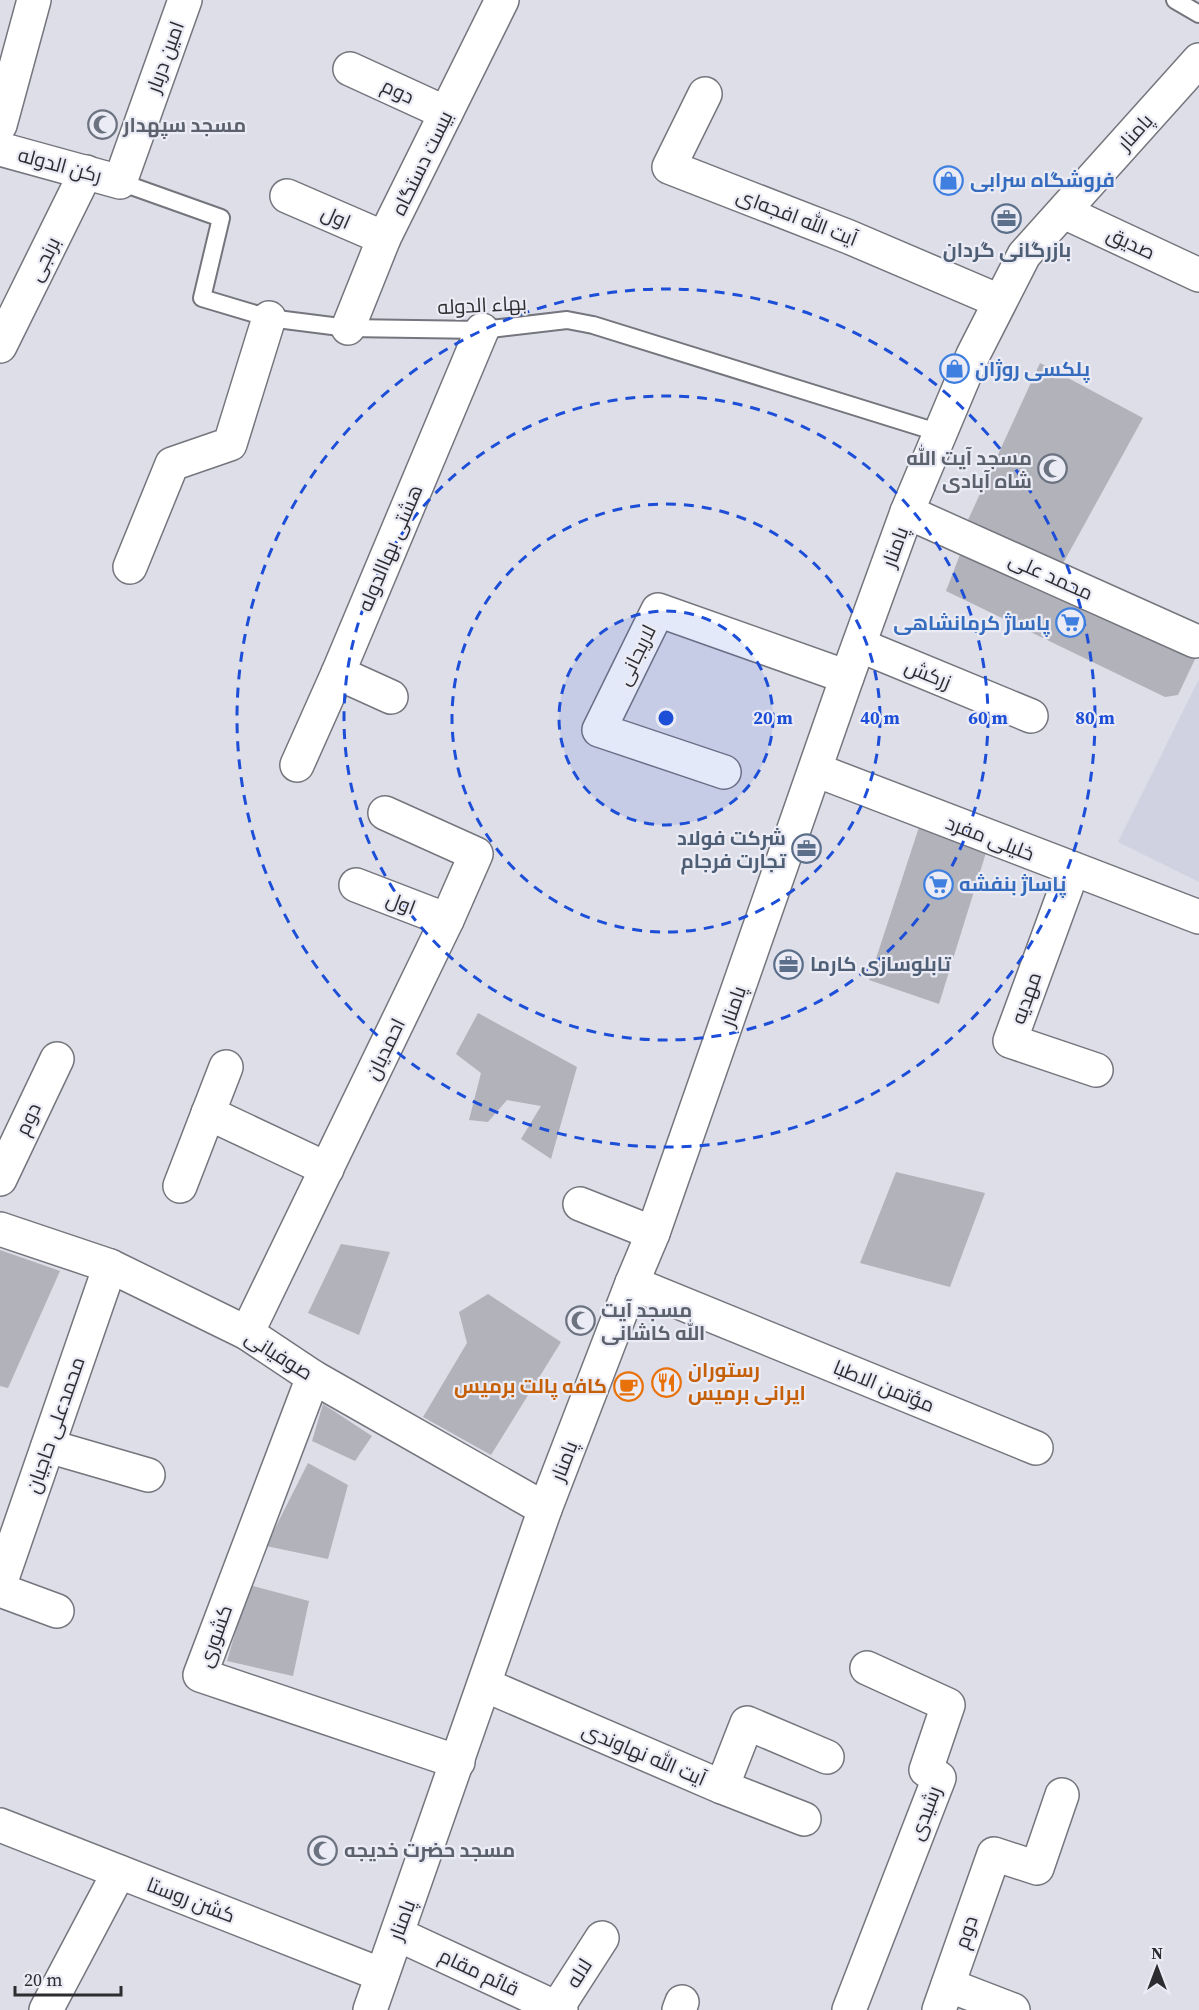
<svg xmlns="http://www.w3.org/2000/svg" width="1199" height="2010" font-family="'Source Serif 4',Cairo,serif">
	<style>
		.built { fill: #d0d2e1 }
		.building { fill: #b1b2ba }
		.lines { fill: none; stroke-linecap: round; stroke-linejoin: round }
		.service-casing { stroke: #74757d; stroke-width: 20 }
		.minor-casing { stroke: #74757d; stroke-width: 36 }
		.tertiary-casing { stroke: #74757d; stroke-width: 36 }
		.service { stroke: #fff; stroke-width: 16 }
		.minor { stroke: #fff; stroke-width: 33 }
		.tertiary { stroke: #fff; stroke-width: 33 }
		.ring { fill: none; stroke: #1d4ed8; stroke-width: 3; stroke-dasharray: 10 8 }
		.labels { text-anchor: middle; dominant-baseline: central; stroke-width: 4.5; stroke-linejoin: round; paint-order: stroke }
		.street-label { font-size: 20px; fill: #2d2d31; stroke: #eaebf4 }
		.worship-label { font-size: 20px; font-weight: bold; fill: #5b616d; stroke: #eaebf4; text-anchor: start }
		.shop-label { font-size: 20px; font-weight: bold; fill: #366cbe; stroke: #eaebf4; text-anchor: start }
		.service-label { font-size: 20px; font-weight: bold; fill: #4e5e75; stroke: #eaebf4 }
		.food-label { font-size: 20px; font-weight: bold; fill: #c56008; stroke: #eaebf4; text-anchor: start }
		.centre { fill: #1d4ed8; stroke: #eaebf4; stroke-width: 3 }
		.ring-label { font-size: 18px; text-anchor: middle; font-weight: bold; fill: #1d4ed8; stroke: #eaebf4; stroke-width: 4.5; stroke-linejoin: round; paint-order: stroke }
	</style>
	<rect width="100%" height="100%" fill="#dddee7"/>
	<path class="built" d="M1199 679V882L1118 842Z"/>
	<g class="building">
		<path d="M1040 363 1143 418 1061 567 968 520Z"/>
		<path d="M964 544 1197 655 1178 695 1165 697 946 591Z"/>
		<path d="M921 821 989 843 939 1004 869 980Z"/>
		<path d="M478 1013 577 1067 551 1159 521 1139 541 1106 507 1100 488 1122 469 1120 481 1073 456 1054Z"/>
		<path d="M896 1172 985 1193 950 1287 860 1263Z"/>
		<path d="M341 1244 390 1252 359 1335 308 1313Z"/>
		<path d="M0 1250 60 1271 8 1388 0 1386Z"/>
		<path d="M488 1294 561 1342 491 1455 423 1417 467 1343 459 1312Z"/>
		<path d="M323 1404 372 1436 355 1461 312 1441Z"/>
		<path d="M308 1463 348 1485 328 1559 266 1546Z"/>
		<path d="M249 1585 309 1601 293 1676 227 1661Z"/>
	</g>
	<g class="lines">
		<defs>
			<g id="service">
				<path d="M1175 0 1199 14"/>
				<path d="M120 182 221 218 202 298 269 318 348 328 482 330 567 320 593 325 940 433"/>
			</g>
			<g id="minor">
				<path d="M350 69 446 113"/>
				<path d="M705 94 669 167 849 237 999 301"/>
				<path d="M0 125 34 0"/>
				<path d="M0 149 120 182 185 0"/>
				<path d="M287 196 384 238"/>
				<path d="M1064 212 1199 275"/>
				<path d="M348 328 384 238 502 0"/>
				<path d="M0 346 86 172"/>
				<path d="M907 512 1195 641"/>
				<path d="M130 567 172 464 230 444 269 318"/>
				<path d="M859 645 1031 716"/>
				<path d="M338 673 391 697"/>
				<path d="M297 765 338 673 482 330"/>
				<path d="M816 770 1199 917"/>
				<path d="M724 772 599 730 658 610 847 677"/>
				<path d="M1073 869 1010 1041 1096 1070"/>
				<path d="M356 885 447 920"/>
				<path d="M208 1113 327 1169"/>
				<path d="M0 1179 57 1059"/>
				<path d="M180 1186 226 1067"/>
				<path d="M580 1204 653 1233"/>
				<path d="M0 1229 110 1266 247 1333 313 1377 545 1509"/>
				<path d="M632 1283 1036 1448"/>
				<path d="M247 1333 447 920 476 854 385 813"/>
				<path d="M313 1377 200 1675 458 1762"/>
				<path d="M48 1446 148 1475"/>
				<path d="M0 1584 110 1266"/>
				<path d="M0 1590 57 1611"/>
				<path d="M485 1685 722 1787 804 1819"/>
				<path d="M722 1787 747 1723 827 1757"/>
				<path d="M0 1825 382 1975"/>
				<path d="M397 1934 561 2010"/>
				<path d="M948 1985 1013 2010"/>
				<path d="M557 2008 602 1938"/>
				<path d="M46 2010 119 1872"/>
				<path d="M679 2010 682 2002"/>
				<path d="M849 2010 939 1778 926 1770 948 1705 867 1668"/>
				<path d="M939 2010 994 1854 1037 1868 1062 1795"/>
			</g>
			<path id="tertiary" d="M370 2010 545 1509 632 1283 653 1233 847 677 907 512 973 355 1024 255 1199 60"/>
		</defs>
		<use href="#service" class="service-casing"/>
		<use href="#minor" class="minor-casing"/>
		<use href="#tertiary" class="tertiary-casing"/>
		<use href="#service" class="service"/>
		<use href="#minor" class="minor"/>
		<use href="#tertiary" class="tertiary"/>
	</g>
	<circle cx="666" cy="718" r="107" fill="#1d4ed8" fill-opacity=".12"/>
	<g class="ring">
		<circle cx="666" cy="718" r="107"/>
		<circle cx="666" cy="718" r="214"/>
		<circle cx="666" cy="718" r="322"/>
		<circle cx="666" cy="718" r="429"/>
	</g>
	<defs>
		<symbol id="mosque-ring" viewBox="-11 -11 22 22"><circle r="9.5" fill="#eaebf4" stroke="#6b7280" stroke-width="1.5"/><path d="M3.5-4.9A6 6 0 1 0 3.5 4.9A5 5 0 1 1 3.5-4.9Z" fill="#6b7280"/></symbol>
		<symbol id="shop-ring" viewBox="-11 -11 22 22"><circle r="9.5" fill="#eaebf4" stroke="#3f7fe0" stroke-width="1.5"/><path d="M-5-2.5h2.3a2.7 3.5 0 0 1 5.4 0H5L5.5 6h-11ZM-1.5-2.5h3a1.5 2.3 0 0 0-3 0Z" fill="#3f7fe0"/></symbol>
		<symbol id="office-ring" viewBox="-11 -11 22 22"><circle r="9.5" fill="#eaebf4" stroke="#5c6f8a" stroke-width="1.5"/><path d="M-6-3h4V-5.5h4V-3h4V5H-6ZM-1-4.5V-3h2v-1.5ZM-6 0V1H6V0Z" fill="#5c6f8a"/></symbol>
		<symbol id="supermarket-ring" viewBox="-11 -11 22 22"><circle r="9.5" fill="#eaebf4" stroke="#3f7fe0" stroke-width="1.5"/><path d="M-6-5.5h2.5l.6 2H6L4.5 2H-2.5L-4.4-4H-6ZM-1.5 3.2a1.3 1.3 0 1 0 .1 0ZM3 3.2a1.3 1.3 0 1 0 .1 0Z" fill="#3f7fe0"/></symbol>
		<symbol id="restaurant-ring" viewBox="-11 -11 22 22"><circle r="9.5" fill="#eaebf4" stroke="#e8710a" stroke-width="1.5"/><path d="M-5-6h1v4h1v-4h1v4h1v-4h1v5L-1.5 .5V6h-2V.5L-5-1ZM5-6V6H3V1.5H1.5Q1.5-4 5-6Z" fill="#e8710a"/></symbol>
		<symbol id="cafe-ring" viewBox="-11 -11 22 22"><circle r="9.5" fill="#eaebf4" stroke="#e8710a" stroke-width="1.5"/><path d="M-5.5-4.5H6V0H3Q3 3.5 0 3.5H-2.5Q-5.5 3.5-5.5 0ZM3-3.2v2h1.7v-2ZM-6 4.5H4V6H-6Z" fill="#e8710a"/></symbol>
	</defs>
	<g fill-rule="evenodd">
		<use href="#mosque-ring" x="86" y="108" width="33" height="33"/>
		<use href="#shop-ring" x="932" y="164" width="33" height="33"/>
		<use href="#office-ring" x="990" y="202" width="33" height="33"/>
		<use href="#shop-ring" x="938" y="352" width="33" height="33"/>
		<use href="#mosque-ring" x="1036" y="452" width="33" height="33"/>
		<use href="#supermarket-ring" x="1054" y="606" width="33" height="33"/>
		<use href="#office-ring" x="790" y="832" width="33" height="33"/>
		<use href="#supermarket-ring" x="922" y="868" width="33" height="33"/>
		<use href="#office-ring" x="772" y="948" width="33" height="33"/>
		<use href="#mosque-ring" x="564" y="1304" width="33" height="33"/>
		<use href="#restaurant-ring" x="650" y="1366" width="33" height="33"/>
		<use href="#cafe-ring" x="612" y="1370" width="33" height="33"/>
		<use href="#mosque-ring" x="306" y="1834" width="33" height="33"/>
	</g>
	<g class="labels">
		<g class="street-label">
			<text transform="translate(165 57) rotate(-70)">امین دربار</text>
			<text transform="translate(398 91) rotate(25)">دوم</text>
			<text transform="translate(1135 132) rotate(-48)">پامنار</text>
			<text transform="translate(422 163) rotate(-64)">بیست دستگاه</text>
			<text transform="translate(60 165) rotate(15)">رکن الدوله</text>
			<text transform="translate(336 217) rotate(24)">اول</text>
			<text transform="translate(797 217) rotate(21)">آیت الله افجه‌ای</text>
			<text transform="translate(1131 243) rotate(25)">صدیق</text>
			<text transform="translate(44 259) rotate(-64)">برنجی</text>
			<text transform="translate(482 305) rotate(-3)">بهاء الدوله</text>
			<text transform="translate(895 547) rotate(-70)">پامنار</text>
			<text transform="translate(390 548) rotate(-67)">هشتی بهاالدوله</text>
			<text transform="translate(1051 576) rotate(24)">محمد علی</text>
			<text transform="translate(636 655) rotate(-64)">لاریجانی</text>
			<text transform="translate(928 674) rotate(22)">زرکش</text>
			<text transform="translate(990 838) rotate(21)">خلیلی مفرد</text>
			<text transform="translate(401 903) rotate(21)">اول</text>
			<text transform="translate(1026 998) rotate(-70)">مهدیه</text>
			<text transform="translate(733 1006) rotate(-71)">پامنار</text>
			<text transform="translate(385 1049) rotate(-64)">احمدیان</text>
			<text transform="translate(28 1119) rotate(-65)">دوم</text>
			<text transform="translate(279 1355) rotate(32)">صوفیانی</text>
			<text transform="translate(884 1386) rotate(22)">مؤتمن الاطبا</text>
			<text transform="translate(55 1425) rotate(-71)">محمدعلی حاجیان</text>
			<text transform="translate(564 1461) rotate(-69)">پامنار</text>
			<text transform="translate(215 1636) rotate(-70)">کشوری</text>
			<text transform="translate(644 1754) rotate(23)">آیت الله نهاوندی</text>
			<text transform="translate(925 1813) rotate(-69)">رشیدی</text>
			<text transform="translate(191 1900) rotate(21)">کشن روستا</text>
			<text transform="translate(402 1920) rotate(-70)">پامنار</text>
			<text transform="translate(966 1932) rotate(-71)">دوم</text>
			<text transform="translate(479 1972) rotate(25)">قائم مقام</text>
			<text transform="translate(579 1973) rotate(-58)">لاله</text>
		</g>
		<g class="worship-label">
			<text x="123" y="125">مسجد سپهدار</text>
			<text x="1032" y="458" text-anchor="end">مسجد آیت الله<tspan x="1032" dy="23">شاه آبادی</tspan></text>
			<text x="601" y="1310">مسجد آیت<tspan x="601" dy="23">الله کاشانی</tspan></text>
			<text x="344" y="1850">مسجد حضرت خدیجه</text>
		</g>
		<g class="shop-label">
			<text x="970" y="180">فروشگاه سرابی</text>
			<text x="975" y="369">پلکسی روژان</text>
			<text x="1050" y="623" text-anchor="end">پاساژ کرمانشاهی</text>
			<text x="959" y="884">پاساژ بنفشه</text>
		</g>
		<g class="service-label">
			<text x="1007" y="250">بازرگانی گردان</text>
			<text x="786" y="838" text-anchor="end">شرکت فولاد<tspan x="786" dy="23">تجارت فرجام</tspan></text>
			<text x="810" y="964" text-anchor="start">تابلوسازی کارما</text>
		</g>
		<g class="food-label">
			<text x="688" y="1370">رستوران<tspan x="688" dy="23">ایرانی برمیس</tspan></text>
			<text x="607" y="1386" text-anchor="end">کافه پالت برمیس</text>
		</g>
	</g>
	<circle cx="666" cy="718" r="9" class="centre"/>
	<g class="ring-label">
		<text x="773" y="724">20 m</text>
		<text x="880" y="724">40 m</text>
		<text x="988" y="724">60 m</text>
		<text x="1095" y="724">80 m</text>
	</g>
	<g transform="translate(1157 1968)" stroke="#eaebf4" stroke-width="4.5" paint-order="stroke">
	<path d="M0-4.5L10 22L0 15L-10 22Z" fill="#2d2d31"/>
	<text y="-9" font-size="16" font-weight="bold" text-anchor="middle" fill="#2d2d31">N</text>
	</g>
	<path d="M15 1986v9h106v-9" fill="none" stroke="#2d2d31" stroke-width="3"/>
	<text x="24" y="1986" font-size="18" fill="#2d2d31" stroke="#eaebf4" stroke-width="4.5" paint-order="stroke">20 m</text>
</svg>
